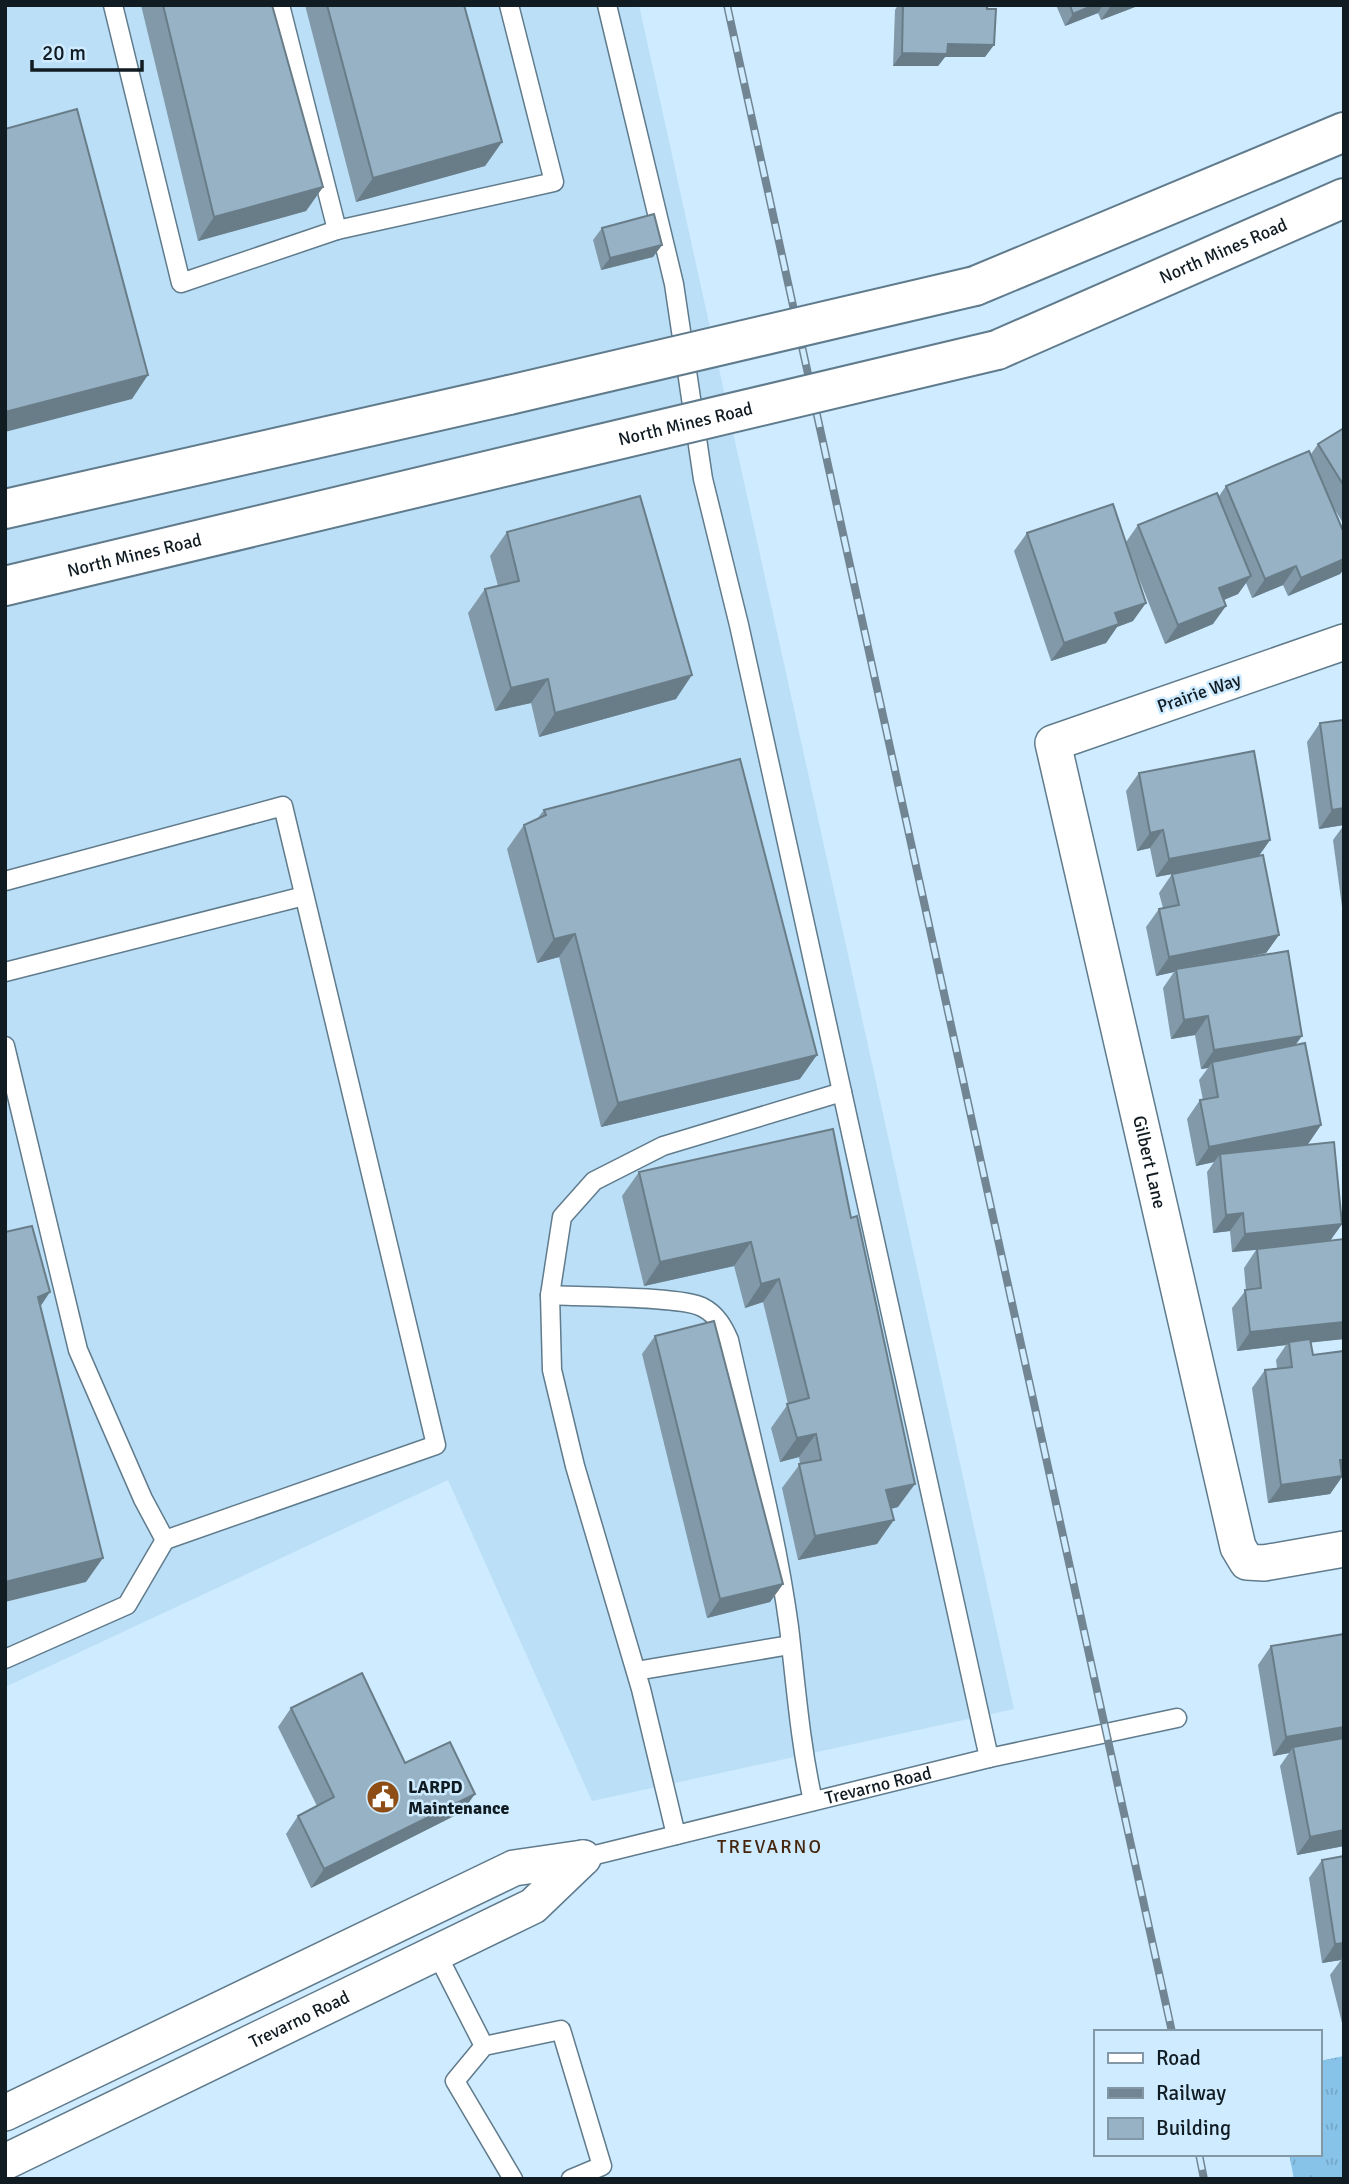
<svg xmlns="http://www.w3.org/2000/svg" width="1349" height="2184" font-family="Signika,sans-serif">
	<style>
		.built { fill: #bbdff7 }
		.park { fill: url(#park-tufts) }
		.lines { fill: none; stroke-linecap: round; stroke-linejoin: round }
		.lane-casing { stroke: #607b8c; stroke-width: 21 }
		.street-casing { stroke: #607b8c; stroke-width: 38 }
		.secondary-casing { stroke: #607b8c; stroke-width: 42 }
		.lane { stroke: #fff; stroke-width: 18 }
		.street { stroke: #fff; stroke-width: 35 }
		.secondary { stroke: #fff; stroke-width: 38 }
		.rail-casing { stroke: #718593; stroke-width: 8 }
		.rail { stroke: #ceebff; stroke-width: 5; stroke-dasharray: 16; stroke-linecap: butt }
		.secondary-bridge-casing { stroke: #607b8c; stroke-width: 42; stroke-linecap: butt }
		.secondary-bridge { stroke: #fff; stroke-width: 38 }
		.wall { fill: #8199a9 }
		.shaded-wall { fill: #697d89 }
		.building { fill: #96b2c4; stroke: #697d89; stroke-width: 2 }
		.labels { text-anchor: middle; dominant-baseline: central; stroke-width: 5; stroke-linejoin: round; paint-order: stroke }
		.street-label { font-size: 18px; fill: #101b22; stroke: #ceebff }
		.poi-label { font-size: 18px; font-weight: bold; fill: #101b22; stroke: #ceebff; text-anchor: start }
		.neighbourhood-label { font-size: 19px; letter-spacing: 2px; fill: #45260d; stroke: #ceebff }
	</style>
	<defs>
		<pattern id="park-tufts" width="24" height="20" patternUnits="userSpaceOnUse" patternTransform="scale(1.75)"><rect width="24" height="20" fill="#87c3e9"/><path d="M3 7l-1-3M5 7V3M7 7l1-3M15 17l-1-3M17 17v-4M19 17l1-3" fill="none" stroke="#74a7c8"/></pattern>
	</defs>
	<rect width="100%" height="100%" fill="#ceebff"/>
	<path class="built" d="M5 5H639L1014 1709 592 1801 448 1480 5 1687Z"/>
	<path class="park" d="M1344 2056V2179H1294L1289 2154H1319V2061Z"/>
	<g class="lines">
		<defs>
			<g id="lane">
				<path d="M113 5 181 283 337 230 554 182 509 5"/>
				<path d="M280 5 337 230"/>
				<path d="M607 5 674 284 703 479 739 625 989 1758"/>
				<path d="M5 881 283 806 436 1445 165 1540 143 1499 78 1350 5 1046"/>
				<path d="M5 972 304 896"/>
				<path d="M550 1295C580 1297 682 1296 702 1307 716 1314 723 1326 729 1340 750 1435 776 1531 789 1627 796 1686 800 1743 813 1801"/>
				<path d="M5 1659 127 1605 165 1540"/>
				<path d="M636 1671 790 1645"/>
				<path d="M676 1835 641 1689 575 1466 552 1370 550 1295 562 1217 594 1181 663 1146 842 1092"/>
				<path id="s1" d="M583 1858 989 1758 1177 1718"/>
				<path d="M437 1954 484 2046"/>
				<path d="M513 2179 455 2081 484 2046 561 2030 602 2166 571 2179"/>
			</g>
			<g id="street">
				<path id="s2" d="M1344 642 1053 743 1238 1547 1247 1562 1264 1563 1344 1549"/>
				<path d="M5 2113 514 1868 583 1858"/>
				<path id="s3" d="M5 2162 533 1906 583 1858"/>
			</g>
			<g id="secondary">
				<path d="M975 286 1344 132"/>
				<path id="s4" d="M997 350 1344 198"/>
				<path d="M5 509 509 395"/>
				<path id="s5" d="M5 586 520 463"/>
			</g>
		</defs>
		<use href="#lane" class="lane-casing"/>
		<use href="#street" class="street-casing"/>
		<use href="#secondary" class="secondary-casing"/>
		<use href="#lane" class="lane"/>
		<use href="#street" class="street"/>
		<use href="#secondary" class="secondary"/>
		<defs>
			<g id="rail">
				<path d="M727 5 1172 2032"/>
				<path d="M1199 2154 1204 2179"/>
			</g>
		</defs>
		<use href="#rail" class="rail-casing"/>
		<use href="#rail" class="rail"/>
		<defs>
			<g id="secondary-bridge">
				<path d="M509 395 975 286"/>
				<path id="s6" d="M520 463 997 350"/>
			</g>
		</defs>
		<use href="#secondary-bridge" class="secondary-bridge-casing"/>
		<use href="#secondary-bridge" class="secondary-bridge"/>
	</g>
	<g class="wall">
		<path d="M141 5H272L323 187 306 211 198 241Z"/>
		<path d="M305 5H464L502 142 485 166 356 202Z"/>
		<path d="M898 5H987L985 57H945L938 66H893L895 10Z"/>
		<path d="M1056 5H1136L1135 7 1101 20 1098 13 1065 26Z"/>
		<path d="M602 228 662 245 653 257 601 270 593 240Z"/>
		<path d="M1344 428V525L1334 508 1344 533V569L1340 574 1288 596 1283 585 1252 598 1246 583 1238 594 1224 600 1213 624 1165 644 1136 571 1133 621 1117 627 1106 643 1051 661 1014 551 1027 533 1126 542 1138 525 1219 496 1226 486 1311 454 1318 444Z"/>
		<path d="M507 532 676 699 539 737 531 703 495 711 468 613 485 589 498 586 490 556Z"/>
		<path d="M1344 720V825L1319 829 1307 742 1320 723Z"/>
		<path d="M1139 773 1270 840 1259 856 1279 935 1266 953 1238 959 1295 1045 1321 1125 1308 1144 1296 1146 1342 1224 1330 1241 1344 1239V1339L1311 1342 1313 1355 1342 1477 1330 1494 1268 1503 1252 1388 1265 1370 1277 1368 1276 1360 1286 1345 1237 1351 1232 1308 1246 1290 1244 1268 1256 1250 1232 1252 1230 1231 1213 1233 1207 1172 1214 1162 1196 1166 1187 1119 1200 1100H1203L1199 1080 1208 1068 1201 1069 1195 1035 1171 1039 1163 988 1174 972 1156 976 1146 927 1159 909 1163 908 1159 893 1172 874 1156 877 1150 848 1137 851 1126 791Z"/>
		<path d="M544 810 800 1079 601 1127 559 957 537 963 507 849 524 825 537 819Z"/>
		<path d="M1344 825V921L1333 840Z"/>
		<path d="M833 1129 898 1507 891 1509 877 1544 798 1560 782 1488 800 1464 799 1457 780 1462 771 1428 788 1404 763 1302 745 1308 734 1266 644 1286 622 1196 639 1172Z"/>
		<path d="M655 1336 783 1584 770 1602 707 1618 642 1354Z"/>
		<path d="M1344 1634V1846L1297 1855 1280 1766 1289 1753 1273 1756 1258 1665 1271 1646Z"/>
		<path d="M291 1708 405 1763 462 1812 311 1888 286 1834 298 1816 317 1806 278 1727Z"/>
		<path d="M1344 1856V2031L1330 1975 1341 1960 1322 1963 1309 1878 1322 1860Z"/>
	</g>
	<g class="shaded-wall">
		<path d="M1094 5H1103L1098 13 1065 26 1073 14Z"/>
		<path d="M1115 5H1136L1135 7 1101 20 1110 7Z"/>
		<path d="M948 44 994 45 985 57H945L938 66H893L902 53Z"/>
		<path d="M502 142 485 166 356 202 373 178Z"/>
		<path d="M323 187 306 211 198 241 214 217Z"/>
		<path d="M662 245 653 257 601 270 610 258Z"/>
		<path d="M148 375 132 399 5 432V412Z"/>
		<path d="M1344 559V569L1340 574 1288 596 1301 578Z"/>
		<path d="M1296 566 1283 585 1252 598 1265 579Z"/>
		<path d="M1251 576 1238 594 1206 607 1219 588Z"/>
		<path d="M1146 603 1133 621 1117 627 1106 643 1051 661 1064 643 1115 613Z"/>
		<path d="M1226 606 1213 624 1165 644 1178 625Z"/>
		<path d="M692 675 676 699 539 737 555 713Z"/>
		<path d="M548 679 531 703 495 711 511 688Z"/>
		<path d="M1344 808V825L1319 829 1332 810Z"/>
		<path d="M1163 830 1150 848 1137 851 1150 833Z"/>
		<path d="M1270 840 1257 858 1156 877 1169 859Z"/>
		<path d="M575 934 559 957 537 963 554 939Z"/>
		<path d="M1279 935 1266 953 1176 972V969L1174 972 1156 976 1169 957Z"/>
		<path d="M1208 1016 1195 1035 1171 1039 1184 1020Z"/>
		<path d="M1302 1036 1289 1054 1212 1062 1208 1068 1201 1069 1214 1050Z"/>
		<path d="M817 1055 800 1079 601 1127 618 1103Z"/>
		<path d="M1321 1125 1308 1144 1220 1161V1154L1214 1162 1196 1166 1209 1147Z"/>
		<path d="M1243 1213 1230 1231 1213 1233 1226 1215Z"/>
		<path d="M1342 1224 1329 1242 1232 1252 1245 1234Z"/>
		<path d="M751 1242 734 1266 644 1286 660 1262Z"/>
		<path d="M779 1279 763 1302 745 1308 761 1284Z"/>
		<path d="M50 1292 34 1316 38 1297Z"/>
		<path d="M1344 1322V1339L1289 1345V1342L1286 1345 1237 1351 1250 1332Z"/>
		<path d="M816 1434 799 1457 780 1462 797 1438Z"/>
		<path d="M1340 1460H1344V1476L1342 1477 1330 1494 1268 1503 1281 1485Z"/>
		<path d="M915 1484 898 1507 869 1514 886 1490Z"/>
		<path d="M894 1520 877 1544 798 1560 815 1536Z"/>
		<path d="M103 1558 86 1582 5 1602V1582Z"/>
		<path d="M783 1584 770 1602 707 1618 720 1599Z"/>
		<path d="M1344 1727V1744L1293 1747 1289 1753 1273 1756 1286 1737Z"/>
		<path d="M475 1794 462 1812 311 1888 324 1869Z"/>
		<path d="M1344 1830V1846L1297 1855 1310 1837Z"/>
		<path d="M1344 1943V1959L1343 1957 1341 1960 1322 1963 1335 1944Z"/>
	</g>
	<g class="building">
		<path d="M163 5H272L323 187 214 217Z"/>
		<path d="M327 5H464L502 142 373 178Z"/>
		<path d="M903 5H987V9H996L994 45 948 44 947 54 902 53Z"/>
		<path d="M1070 5H1094L1073 14Z"/>
		<path d="M77 109 148 375 5 412V129Z"/>
		<path d="M654 214 662 245 610 258 602 228Z"/>
		<path d="M1344 428V486L1318 444Z"/>
		<path d="M1309 451 1344 533V559L1301 578 1296 566 1265 579 1226 486Z"/>
		<path d="M1217 493 1251 576 1219 588 1226 606 1178 625 1138 525Z"/>
		<path d="M640 496 692 675 555 713 548 679 511 688 485 589 519 581 507 532Z"/>
		<path d="M1113 504 1146 603 1115 613 1119 624 1064 643 1027 533Z"/>
		<path d="M1344 720V808L1332 810 1320 723Z"/>
		<path d="M1254 751 1270 840 1169 859 1163 830 1150 833 1139 773Z"/>
		<path d="M740 759 817 1055 618 1103 575 934 554 939 524 825 546 815 544 810Z"/>
		<path d="M1263 855 1279 935 1169 957 1159 909 1179 905 1172 874Z"/>
		<path d="M1288 951 1302 1036 1214 1050 1208 1016 1184 1020 1176 969Z"/>
		<path d="M1305 1043 1321 1125 1209 1147 1200 1100 1218 1097 1212 1062Z"/>
		<path d="M833 1129 851 1218 857 1216 915 1484 886 1490 894 1520 815 1536 799 1464 821 1460 816 1434 797 1438 787 1404 809 1398 779 1279 761 1284 751 1242 660 1262 639 1172Z"/>
		<path d="M1334 1142 1342 1224 1245 1234 1243 1213 1226 1215 1220 1154Z"/>
		<path d="M32 1226 50 1292 38 1297 103 1558 5 1582V1232Z"/>
		<path d="M1344 1239V1322L1250 1332 1245 1290 1261 1288 1257 1249Z"/>
		<path d="M714 1321 783 1584 720 1599 655 1336Z"/>
		<path d="M1310 1339 1313 1355 1344 1351V1460H1340L1342 1476 1281 1485 1265 1370 1292 1367 1289 1342Z"/>
		<path d="M1344 1634V1727L1286 1737 1271 1646Z"/>
		<path d="M362 1673 405 1763 450 1742 475 1794 324 1869 298 1816 334 1797 291 1708Z"/>
		<path d="M1344 1738V1830L1310 1837 1293 1747Z"/>
		<path d="M1344 1856V1943L1335 1944 1322 1860Z"/>
	</g>
	<defs>
		<symbol id="civic-disc" viewBox="-11 -11 22 22"><circle r="9.5" fill="#8d4d15" stroke="#ceebff"/><path d="M-.6-6.5H3V-4.5H.6V-3L4-1V1h2V6H-6V1h2V-1L-.6-3ZM-1.2 2.5V6h2.4V2.5Z" fill="#fff"/></symbol>
	</defs>
	<g fill-rule="evenodd">
		<use href="#civic-disc" x="364" y="1778" width="38" height="38"/>
	</g>
	<g class="labels">
		<g class="street-label">
			<text stroke="none"><textPath href="#s4" startOffset="247">North Mines Road</textPath></text>
			<text stroke="none"><textPath href="#s6" startOffset="170">North Mines Road</textPath></text>
			<text stroke="none"><textPath href="#s5" startOffset="133">North Mines Road</textPath></text>
			<text transform="translate(1199 693) rotate(-19)">Prairie Way</text>
			<text stroke="none"><textPath href="#s2" startOffset="738">Gilbert Lane</textPath></text>
			<text stroke="none"><textPath href="#s1" startOffset="304">Trevarno Road</textPath></text>
			<text stroke="none"><textPath href="#s3" startOffset="327">Trevarno Road</textPath></text>
		</g>
		<g class="poi-label">
			<text x="408" y="1787">LARPD<tspan x="408" dy="21">Maintenance</tspan></text>
		</g>
		<g class="neighbourhood-label">
			<text x="770" y="1847">TREVARNO</text>
		</g>
	</g>
	<rect width="1349" height="2184" fill="none" stroke="#101b22" stroke-width="14"/>
	<rect x="1094" y="2030" width="228" height="126" fill="#ceebff" stroke="#8298a7" stroke-width="2"/>
	<rect x="1108" y="2053" width="35" height="10" fill="#ffffff" stroke="#8298a7" stroke-width="2"/>
	<text x="1156" y="2065" font-size="21" fill="#101b22">Road</text>
	<rect x="1108" y="2088" width="35" height="10" fill="#718593" stroke="#8298a7" stroke-width="2"/>
	<text x="1156" y="2100" font-size="21" fill="#101b22">Railway</text>
	<rect x="1108" y="2118" width="35" height="21" fill="#96b2c4" stroke="#8298a7" stroke-width="2"/>
	<text x="1156" y="2135" font-size="21" fill="#101b22">Building</text>
	<path d="M32 60v10h110v-10" fill="none" stroke="#101b22" stroke-width="3.5"/>
	<text x="42" y="60" font-size="21" fill="#101b22" stroke="#ceebff" stroke-width="5" paint-order="stroke">20 m</text>
</svg>
